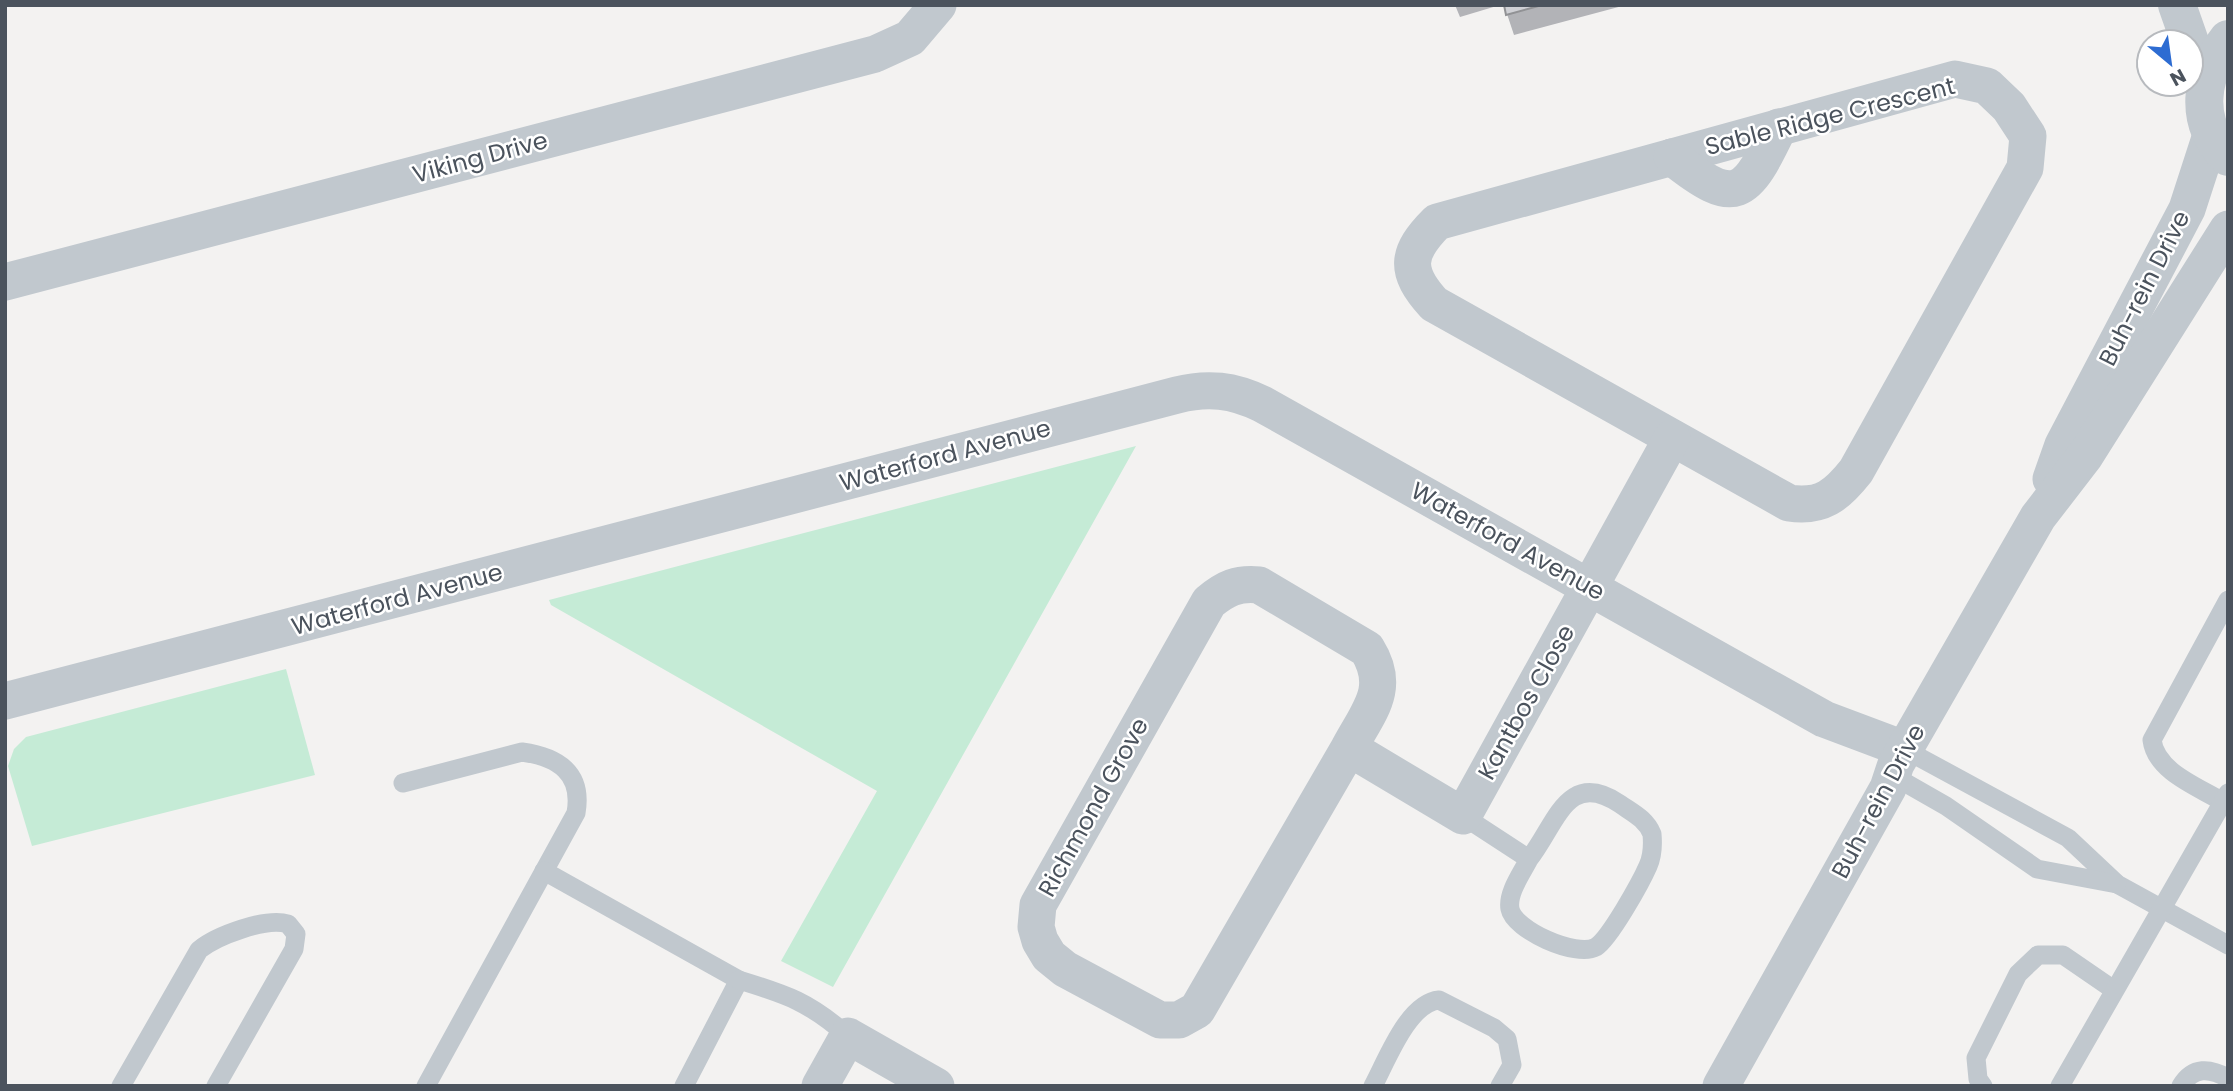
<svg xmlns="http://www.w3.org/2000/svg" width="2233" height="1091" font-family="Poppins,sans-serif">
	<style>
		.green { fill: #c5ebd6 }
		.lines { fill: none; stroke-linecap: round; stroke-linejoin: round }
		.service { stroke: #c1c8ce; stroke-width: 19 }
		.minor { stroke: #c1c8ce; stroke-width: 37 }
		.tertiary { stroke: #c1c8ce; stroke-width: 38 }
		.wall { fill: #b2b3b7 }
		.building { fill: #cfd0d5; stroke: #919295; stroke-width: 2 }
		.labels { text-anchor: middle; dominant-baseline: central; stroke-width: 5; stroke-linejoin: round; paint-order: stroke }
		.street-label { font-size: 24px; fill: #4b535d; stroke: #fff }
	</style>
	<rect width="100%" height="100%" fill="#f3f2f1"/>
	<g class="green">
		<path d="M1136 446 833 987 781 961 877 791 551 605 549 600Z"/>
		<path d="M286 669 315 775 32 846 8 766 14 749 26 737Z"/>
	</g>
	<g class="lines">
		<g class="service">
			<path d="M1904 749 2068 838 2117 884 2228 945"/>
			<path d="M1890 774 1946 806 2037 869 2117 884"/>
			<path d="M403 783 522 752C558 757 583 773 576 813L426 1086"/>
			<path d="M2223 802C2199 787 2156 772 2152 740L2228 600"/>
			<path d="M1463 816 1529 859C1556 825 1567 768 1620 804 1633 813 1646 819 1652 834 1653 845 1653 855 1648 866 1641 882 1610 938 1596 947 1576 958 1514 930 1510 909 1507 893 1522 873 1529 859"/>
			<path d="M544 871 739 980 684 1086"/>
			<path d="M739 980C788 995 809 1002 848 1036"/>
			<path d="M121 1086 199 950C216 936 266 917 288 924L296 934 294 949 216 1086"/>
			<path d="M1373 1086C1387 1060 1408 1003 1439 1000L1494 1028 1507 1039 1512 1065 1500 1086"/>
			<path d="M1983 1086 1978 1079 1976 1058 2018 974 2038 955H2063L2114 990"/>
			<path d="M2060 1086 2228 793"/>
			<path d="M2181 1086C2193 1066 2210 1068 2228 1078"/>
		</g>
		<g class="minor">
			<path d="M1955 79 1987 86 2009 107 2028 136 2025 168 1856 471C1837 495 1822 508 1789 503L1434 304C1404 271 1406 253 1437 222Z"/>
			<path d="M1672 157C1737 209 1746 196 1779 127"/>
			<path d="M5 282 875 54 910 38 938 5"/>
			<path d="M2051 479 2063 445 2187 209 2211 135"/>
			<path d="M5 701 1177 395C1208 387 1233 390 1262 404L1824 719 1904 749"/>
			<path d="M1349 748 1197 1010 1179 1020H1160L1065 969 1049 956 1040 941 1036 927 1038 905 1209 602C1226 588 1237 583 1259 585L1367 649C1392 689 1368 712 1349 748L1463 816 1672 438"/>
			<path d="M820 1086 848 1036 936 1086"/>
			<path d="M1721 1086 1888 788 1896 764 2038 517 2085 456 2228 229"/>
		</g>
		<g class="tertiary">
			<path d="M2177 5 2190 42"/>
			<path d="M2228 39C2200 75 2193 122 2228 157"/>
		</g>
	</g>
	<g class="wall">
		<path d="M1455 5H1500L1460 17Z"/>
		<path d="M1504 5H1626L1514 35Z"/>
	</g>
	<path class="building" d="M1504 5H1542L1506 15Z"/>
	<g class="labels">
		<g class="street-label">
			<text transform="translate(1830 116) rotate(-14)">Sable Ridge Crescent</text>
			<text transform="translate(480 157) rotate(-15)">Viking Drive</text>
			<text transform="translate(2144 288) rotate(-63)">Buh-rein Drive</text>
			<text transform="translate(945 455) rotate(-15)">Waterford Avenue</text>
			<text transform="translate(1508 541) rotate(29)">Waterford Avenue</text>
			<text transform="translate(397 599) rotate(-15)">Waterford Avenue</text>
			<text transform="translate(1526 702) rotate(-61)">Kantbos Close</text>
			<text transform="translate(1878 801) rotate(-62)">Buh-rein Drive</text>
			<text transform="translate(1093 807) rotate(-61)">Richmond Grove</text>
		</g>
	</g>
	<rect width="2233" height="1091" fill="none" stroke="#4b535d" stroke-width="14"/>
	<g transform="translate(2170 63) rotate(151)"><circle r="33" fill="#ffffff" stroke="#b7babe" stroke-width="2"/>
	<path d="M0-5L12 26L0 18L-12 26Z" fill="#2d6cd2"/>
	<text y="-10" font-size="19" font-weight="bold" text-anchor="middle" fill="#4b535d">N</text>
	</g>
</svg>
